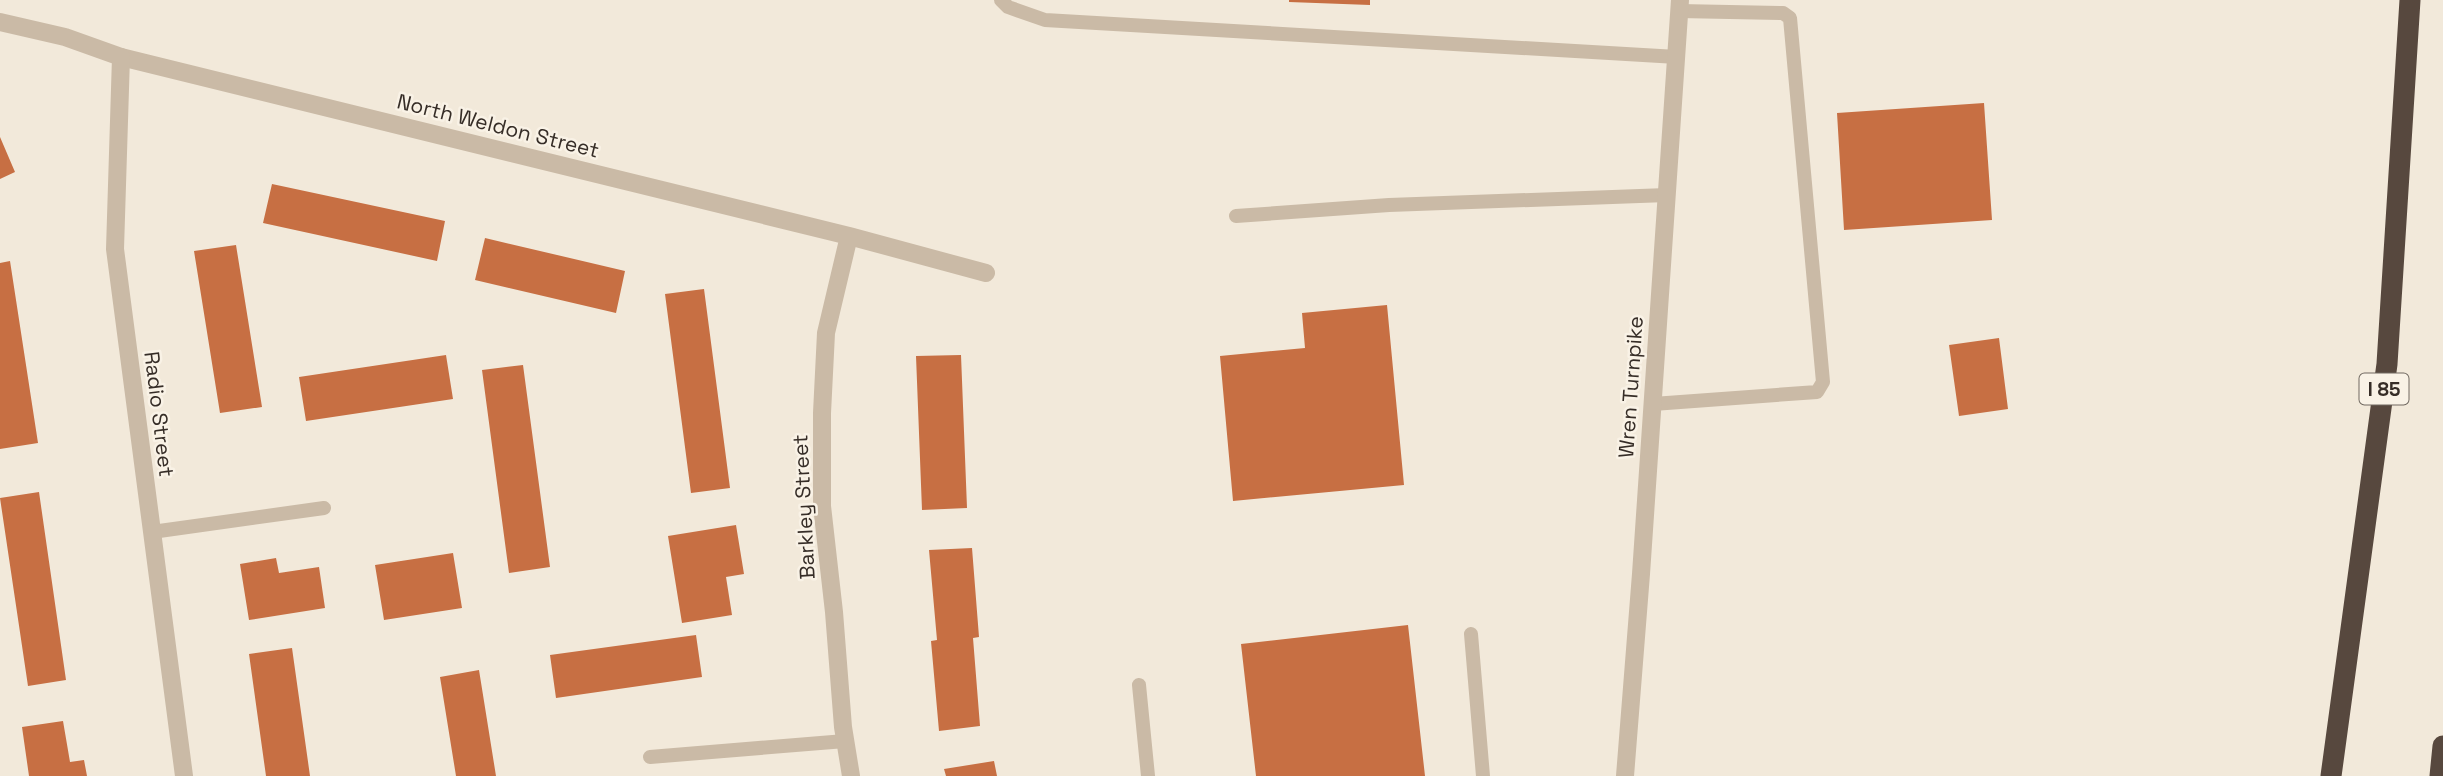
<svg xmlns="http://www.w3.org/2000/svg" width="2443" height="776" viewBox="0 0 2443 776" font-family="'Space Grotesk',sans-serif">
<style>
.building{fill:#c76f43}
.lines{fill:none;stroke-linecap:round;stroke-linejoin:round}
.service{stroke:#cabaa6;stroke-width:14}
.minor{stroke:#cabaa6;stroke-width:18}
.tertiary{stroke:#cabaa6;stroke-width:18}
.motorway{stroke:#57483e;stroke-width:21}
.labels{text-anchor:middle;stroke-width:5;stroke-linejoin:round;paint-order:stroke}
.shield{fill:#f9f2e6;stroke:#706860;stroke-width:2}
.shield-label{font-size:19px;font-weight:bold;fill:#362d27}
.street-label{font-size:21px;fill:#362d27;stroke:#f9f2e6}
</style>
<rect width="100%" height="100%" fill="#f2e9da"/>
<path class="building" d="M1289 0H1370V5L1289 2Z
M1984 103 1992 220 1844 230 1837 113Z
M0 137 15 172 0 179Z
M272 184 445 221 437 261 263 223Z
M485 238 625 271 616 313 475 280Z
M236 245 262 407 220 413 194 251Z
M10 261 38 443 0 449V263Z
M704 289 730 488 691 493 665 294Z
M1387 305 1404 485 1233 501 1220 356 1305 348 1302 313Z
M1999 338 2008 409 1959 416 1949 345Z
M446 355 453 399 306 421 299 377Z
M961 355 967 508 922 510 916 356Z
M523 365 550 567 509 573 482 370Z
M39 492 66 680 28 686 0 498Z
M736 525 744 574 726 577 732 615 682 623 668 536Z
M972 548 979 637 973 638 980 726 939 731 931 641 937 640 929 550Z
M453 553 462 608 384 620 375 565Z
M276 558 279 573 319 567 325 608 249 620 240 564Z
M1408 625 1425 776H1256L1241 644Z
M696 635 702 677 556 698 550 655Z
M292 648 310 776H266L249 654Z
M479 670 496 776H456L440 677Z
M63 721 70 762 84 760 87 776H29L22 727Z
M994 761 997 776H946L944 769Z"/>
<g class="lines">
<path class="service" d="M1001 0 1008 7 1045 20 1677 57
M1236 216 1389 205 1667 195
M1653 404 1817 392 1823 382 1790 18 1783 13 1679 11
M152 532 324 508
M1471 634 1483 776
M1139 685 1148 776
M650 757 845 741"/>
<path class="minor" d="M121 57 849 236 986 273
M849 236 826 333 822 413V506L834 612 843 727 851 776
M1625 776 1641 574 1680 0"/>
<path class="tertiary" d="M0 22 65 37 121 57 115 249 184 776"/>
<path class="motorway" d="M2331 776 2387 364 2410 0
M2440 776 2443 746"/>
</g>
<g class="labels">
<rect class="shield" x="2359.5" y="373.5" width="49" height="31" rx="5"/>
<g class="shield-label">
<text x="2384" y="396">I 85</text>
</g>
<g class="street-label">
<text transform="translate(498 126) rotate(14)" y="7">North Weldon Street</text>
<text transform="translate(1631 387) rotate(-86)" y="7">Wren Turnpike</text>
<text transform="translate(159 414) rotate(83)" y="7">Radio Street</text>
<text transform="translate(804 507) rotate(-93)" y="7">Barkley Street</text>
</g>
</g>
</svg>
